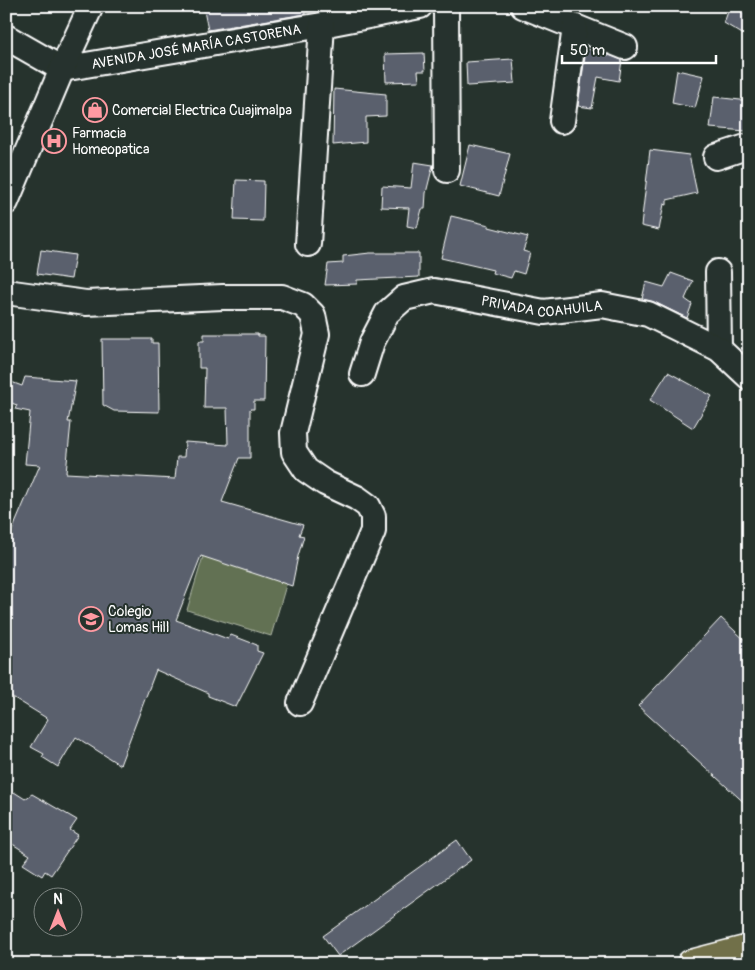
<svg xmlns="http://www.w3.org/2000/svg" width="755" height="970" viewBox="0 0 755 970" font-family="Pangolin,sans-serif">
<style>
.green{fill:#627152;stroke:#b0b8a8}
.building{fill:#5a606d;stroke:#fff}
.lines{fill:none;stroke-linecap:round;stroke-linejoin:round}
.minor-casing{stroke:#fff;stroke-width:28}
.major-casing{stroke:#fff;stroke-width:31}
.minor{stroke:#26332d;stroke-width:24}
.major{stroke:#71704a;stroke-width:28}
.labels{text-anchor:middle;stroke-width:4;stroke-linejoin:round;paint-order:stroke}
.street-label{font-size:14px;fill:#fff;stroke:#26332d}
.poi-label{font-size:14px;fill:#fff;stroke:#26332d;text-anchor:start}
</style>
<rect width="100%" height="100%" fill="#26332d"/>
<filter id="ink" filterUnits="userSpaceOnUse"><feTurbulence type="fractalNoise" baseFrequency=".02" numOctaves="2"/><feDisplacementMap in="SourceGraphic" scale="10" xChannelSelector="R" yChannelSelector="G"/><feConvolveMatrix kernelMatrix="1 2 1 2 8 2 1 2 1" color-interpolation-filters="sRGB"/></filter>
<g filter="url(#ink)">
<path class="green" d="M205 550 289 575 271 636 187 610Z"/>
<path class="building" d="M203 6H305V14L208 30Z
M730 6H749V38L724 23Z
M586 49 602 52 622 60 619 81 598 77 592 108 578 106Z
M424 53 425 71H418L419 81 386 82 385 54Z
M513 59 515 83 467 86 466 62Z
M677 70 704 76 695 108 672 103Z
M334 89 386 94V116L366 117V142L333 145Z
M714 97 749 101 746 131 710 128Z
M470 145 510 154 499 196 460 186Z
M650 150 689 155 697 193 667 200V205L664 204 659 230 641 226Z
M414 162 433 165 426 193 425 209H422L417 228 407 226 409 208 381 207 382 186 411 188Z
M236 180 264 181 263 221 234 220Z
M451 216 489 225V227L528 237 523 251 530 253 524 274 514 271 511 278 492 273 493 270 441 258Z
M41 250 75 255 71 279 37 274Z
M370 253H419V277L357 280V284L325 285 328 264 343 263V256Z
M671 273 693 281 685 299 692 304 687 318 654 302 642 299 646 282 664 287Z
M204 334H258V336H265L264 401H254V409H250V458H239L222 502 303 525 299 535 304 536 298 556 292 586 201 556 176 620 228 639 231 635 257 645V651L263 653 236 707 208 696V693L156 670 120 765 76 737 58 767 42 757 44 754 31 747 48 719 6 693V545L40 465 25 464 30 412 15 409 17 405 6 401V380L22 386 25 377 76 381 68 422H71L66 473 175 479 177 457H184L185 442 228 445 227 408H204L205 368H199V341H204Z
M102 339H152V343H158L159 412 114 411 103 405Z
M668 372 712 396 693 428 650 400Z
M721 618 749 644V807L638 706Z
M14 792 25 799 32 794 77 820 70 830 78 835 51 875 45 871 42 876 23 864 30 855 6 840V804Z
M457 840 471 860 338 956 323 936Z"/>
<g class="lines">
<defs>
<g id="minor">
<path d="M446 6 447 170"/>
<path d="M523 6 625 47"/>
<path d="M6 37 62 69"/>
<path id="s1" d="M62 69 322 25 420 6"/>
<path d="M562 121 575 27"/>
<path d="M716 157 749 146"/>
<path d="M6 202 62 69 91 6"/>
<path d="M308 244 322 25"/>
<path d="M718 272 719 349"/>
<path d="M6 292 86 303 223 297H282L303 305 313 315 317 334 293 433 294 452 306 470 325 483 357 498 368 506 373 516V531L300 703"/>
<path id="s2" d="M362 374 372 342 387 313 404 298 434 291 544 312 602 305 648 314 719 349 749 377"/>
</g>
<path id="major" d="M691 964 749 949"/>
</defs>
<use href="#minor" class="minor-casing"/>
<use href="#major" class="major-casing"/>
<use href="#minor" class="minor"/>
<use href="#major" class="major"/>
</g>
</g>
<defs>
<symbol id="shop-ring" viewBox="-11 -11 22 22"><circle r="9.5" fill="#26332d" stroke="#ff9aa2" stroke-width="1.5"/><path d="M-5-2.5h2.3a2.7 3.5 0 0 1 5.4 0H5L5.5 6h-11ZM-1.5-2.5h3a1.5 2.3 0 0 0-3 0Z" fill="#ff9aa2"/></symbol>
<symbol id="hospital-ring" viewBox="-11 -11 22 22"><circle r="9.5" fill="#26332d" stroke="#ff9aa2" stroke-width="1.5"/><path d="M-5-5h3v3.5h4V-5h3V5h-3V1.5h-4V5h-3Z" fill="#ff9aa2"/></symbol>
<symbol id="school-ring" viewBox="-11 -11 22 22"><circle r="9.5" fill="#26332d" stroke="#ff9aa2" stroke-width="1.5"/><path d="M0-5L7-2L0 1L-7-2ZM-4 1L0 2.5L4 1V4Q0 6-4 4Z" fill="#ff9aa2"/></symbol>
</defs>
<g fill-rule="evenodd">
<use href="#shop-ring" x="81" y="96" width="28" height="28"/>
<use href="#hospital-ring" x="40" y="127" width="28" height="28"/>
<use href="#school-ring" x="77" y="605" width="28" height="28"/>
</g>
<g class="labels">
<g class="street-label">
<text dy="5" stroke="none"><textPath href="#s1" startOffset="136">AVENIDA JOSÉ MARÍA CASTORENA</textPath></text>
<text dy="5" stroke="none"><textPath href="#s2" startOffset="229">PRIVADA COAHUILA</textPath></text>
</g>
<g class="poi-label">
<text x="112" y="115">Comercial Electrica Cuajimalpa</text>
<text x="72" y="138">Farmacia<tspan x="72" dy="16">Homeopatica</tspan></text>
<text x="108" y="616">Colegio<tspan x="108" dy="16">Lomas Hill</tspan></text>
</g>
</g>
<rect width="755" height="970" fill="none" stroke="#26332d" stroke-width="25"/>
<rect x="12" y="12" width="730" height="945" fill="none" stroke="#fff" stroke-width="2" filter="url(#ink)"/>
<g transform="translate(58 912)"><circle r="24" fill="#26332d" stroke="#7d8581"/>
<path d="M0-4L9 19L0 12L-9 19Z" fill="#ff9aa2"/>
<text y="-8" font-size="14" font-weight="bold" text-anchor="middle" fill="#ffffff">N</text>
</g>
<path d="M562 55v8h154v-8" fill="none" stroke="#ffffff" stroke-width="2.5"/>
<text x="570" y="55" font-size="15" fill="#ffffff" stroke="#26332d" stroke-width="4" paint-order="stroke">50 m</text>
</svg>
